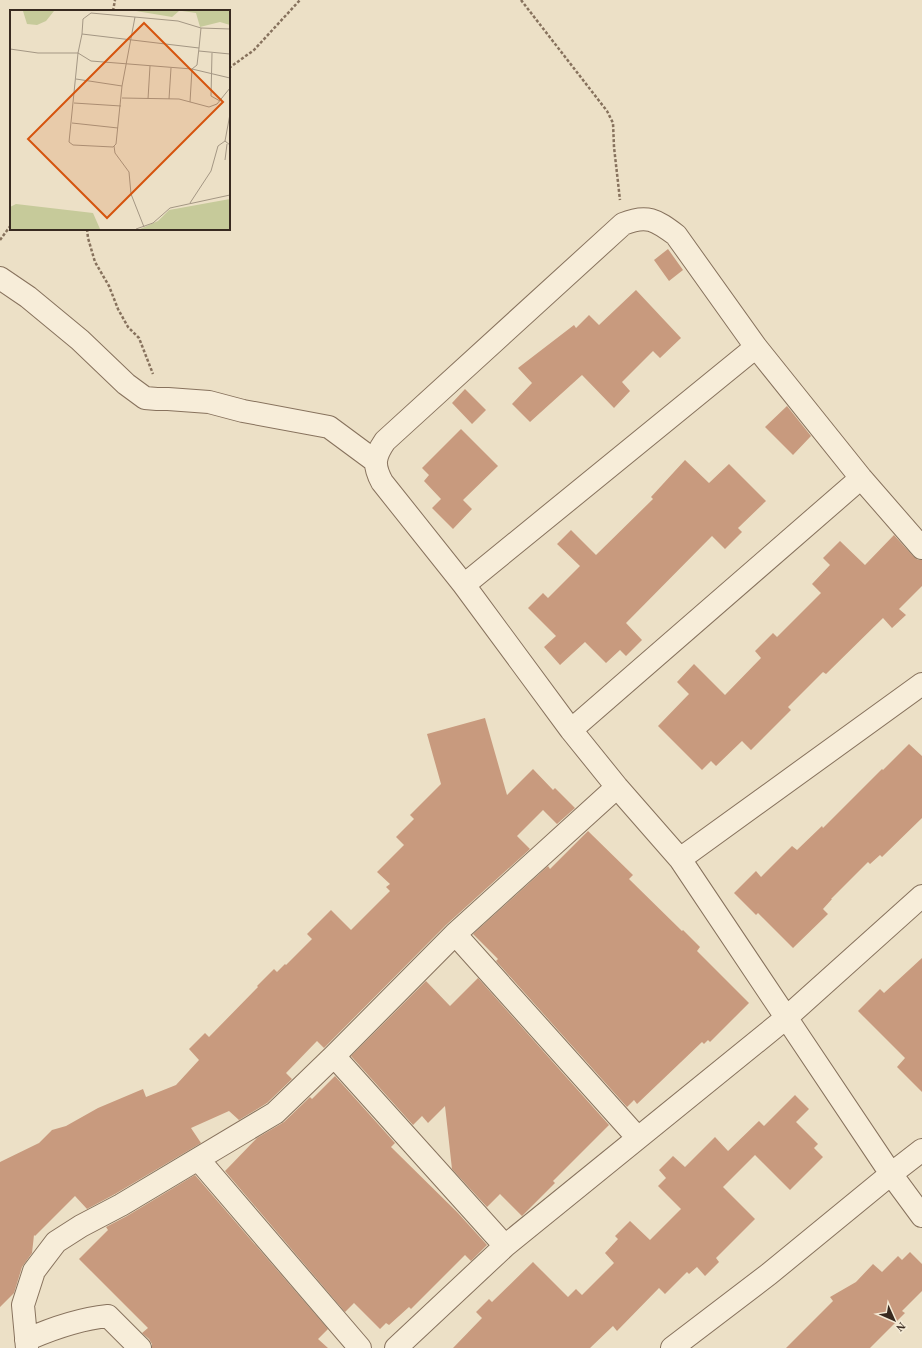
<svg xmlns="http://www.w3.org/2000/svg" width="922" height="1348" viewBox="0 0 922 1348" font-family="Georgia,serif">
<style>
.building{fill:#c89a7e}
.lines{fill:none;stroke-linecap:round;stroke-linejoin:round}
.minor-casing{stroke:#87725d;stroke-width:24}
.path{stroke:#87725d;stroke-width:2.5;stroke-dasharray:3 2;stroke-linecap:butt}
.minor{stroke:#f7edd9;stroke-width:22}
.inset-road{fill:none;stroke:#a49784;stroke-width:1}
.view{fill:#d6540e;fill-opacity:0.15;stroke:#d6540e;stroke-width:2}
.inset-edge{fill:none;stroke:#382a20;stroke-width:2}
</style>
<rect width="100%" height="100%" fill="#ece0c6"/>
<path class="building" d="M668 249 683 270 669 281 654 260Z
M636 290 681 338 660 358 653 351 622 382 630 391 614 408 582 375 530 422 512 404 532 383 518 368 574 325 576 328 589 315 599 325Z
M465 389 486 410 472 424 452 403Z
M787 406 811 436 793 455 765 427Z
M461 429 498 466 463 500 472 509 453 529 432 508 441 499 424 481 429 475 422 468Z
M685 460 709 483 729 464 766 501 738 528 742 532 725 549 712 536 626 623 642 640 626 656 620 650 606 663 585 642 560 665 544 647 556 636 528 608 543 593 548 598 580 566 557 544 571 530 596 555 653 499 651 497Z
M894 535 913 556 918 560H922V586L899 609 906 615 892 628 883 618 826 674 823 672 788 707 791 710 751 750 742 741 716 766 711 761 702 770 658 726 689 694 677 682 694 664 725 695 761 658 755 651 773 633 777 637 821 593 812 584 830 565 823 558 840 541 865 565Z
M485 718 507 795 533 769 553 790 555 788 575 808 557 824 543 810 517 836 530 849 446 925 324 1048 317 1041 286 1073 292 1079 267 1103 239 1120 229 1111 191 1128 201 1143 115 1194 87 1209 75 1196 35 1236 34 1235 32 1253 22 1267 14 1293 0 1307V1162L39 1143 52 1130 66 1126 98 1108 143 1089 146 1097 176 1085 199 1060 189 1049 205 1033 209 1037 258 987 257 986 274 969 277 972 285 964 286 965 312 939 307 934 331 910 351 930 390 891 386 887 390 884 377 872 404 845 396 837 414 819 410 815 441 784 427 734Z
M909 744 922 756V818L882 857 880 855 870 864 868 862 831 899H832L823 909 828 914 793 948 758 913 756 915 734 893 756 871 761 877 792 846 797 850 822 826 823 828 882 769 883 770Z
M588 831 633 875 629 879 682 931 683 930 700 947 697 951 749 1003 710 1042 708 1040 704 1044 702 1042 637 1104 634 1100 627 1107 496 961 498 959 473 934 548 866 550 869Z
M922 958V1092L897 1067 905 1058 858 1011 880 989 884 993Z
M478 978 609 1125 553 1181 555 1183 522 1216 500 1194 487 1207 452 1169 445 1106 428 1123 422 1116 413 1125 351 1056 426 981 450 1006Z
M335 1076 395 1143 391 1147 458 1213 457 1212 487 1245 471 1261 465 1255 411 1309 409 1307 389 1325 386 1323 380 1329 354 1303 345 1312 225 1171 257 1138 284 1122 310 1097 312 1099Z
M795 1095 809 1109 796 1122 818 1144 814 1148 823 1157 790 1190 755 1155 723 1187 755 1219 716 1258 719 1262 705 1276 697 1267 689 1274 687 1272 665 1294 659 1288 617 1331 613 1326 590 1348H453L482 1318 476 1312 489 1299 492 1302 533 1262 568 1297 576 1289 582 1295 614 1263 605 1253 618 1239 615 1236 630 1221 650 1240 681 1209 658 1186 666 1178 659 1170 673 1156 685 1167 715 1137 728 1151 759 1121 764 1126Z
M195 1175 328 1329 318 1339 328 1348H152V1344L149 1339 142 1333 148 1328 79 1259 108 1230 106 1227 127 1216Z
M910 1252 922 1264V1291L902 1311 905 1313 870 1348H786L833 1301 830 1297 856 1282 873 1264 882 1272 898 1256 902 1260Z"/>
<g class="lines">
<defs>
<path id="minor" d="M0 278 28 297 80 340 126 384 145 398 157 399H168L209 402 243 411 329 427 375 461
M922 548 861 478 756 347 676 235C656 220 647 214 623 224L385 441C374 457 373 465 382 482L464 585 571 730 617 787 680 859 891 1174 922 1216
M464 585 756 347
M571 730 861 478
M680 859 922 684
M455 934 637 1137
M334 1056 505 1246
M198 1159 360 1348
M26 1340C53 1328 79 1319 108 1316L140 1348
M27 1348 23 1305 34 1271 56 1242 81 1226 121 1205 275 1113 334 1056 455 934 617 787
M396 1348 505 1246 786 1018 922 896
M672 1348 769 1274 891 1174 922 1150"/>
</defs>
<use href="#minor" class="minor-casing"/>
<path class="path" d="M521 0 607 111 613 123 614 147 620 200
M113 11 115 0
M229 68 254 50 300 0
M87 229 88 238 95 262 109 286 118 309 128 327 139 338 153 374
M0 240 11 225"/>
<use href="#minor" class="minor"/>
</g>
<g transform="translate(10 10)">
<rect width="220" height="220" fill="#ece0c6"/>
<path d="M13 1H44L36 11 27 15 17 14ZM126 1H169L162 7ZM172 1H220V15L210 12 190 17 186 3ZM220 189V219H130L148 211 159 200ZM6 194 83 203 90 219H0V197Z" fill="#c6ca9a"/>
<path class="inset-road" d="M72 24 73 9 81 3 168 11 191 18M0 39 28 43H68L72 24 189 38 191 18 220 19M189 41 220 44M68 43 59 132 63 135 103 137 106 134 112 76 125 7M68 43 81 51 182 59 220 68M202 43 201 86 210 91M66 69 112 76M112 88 169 89 199 97 207 94 220 78M138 89 140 56M159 89 161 58M180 92 182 59 187 55 189 38M64 93 111 96M220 104 215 131 220 135M62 113 108 118M104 136 105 143 119 162 121 184 134 217M215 150 217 134M180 193 201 161 208 136 215 131M126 219 143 213 160 198 220 185"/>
<path class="view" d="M134 13 213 92 97 208 18 129Z"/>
<rect width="220" height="220" class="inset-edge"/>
</g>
<g transform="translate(894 1320) rotate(135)" stroke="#f4ead5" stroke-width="3" paint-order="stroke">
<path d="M0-3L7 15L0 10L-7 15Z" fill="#382a20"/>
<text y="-6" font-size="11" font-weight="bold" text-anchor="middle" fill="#382a20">N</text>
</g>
</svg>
